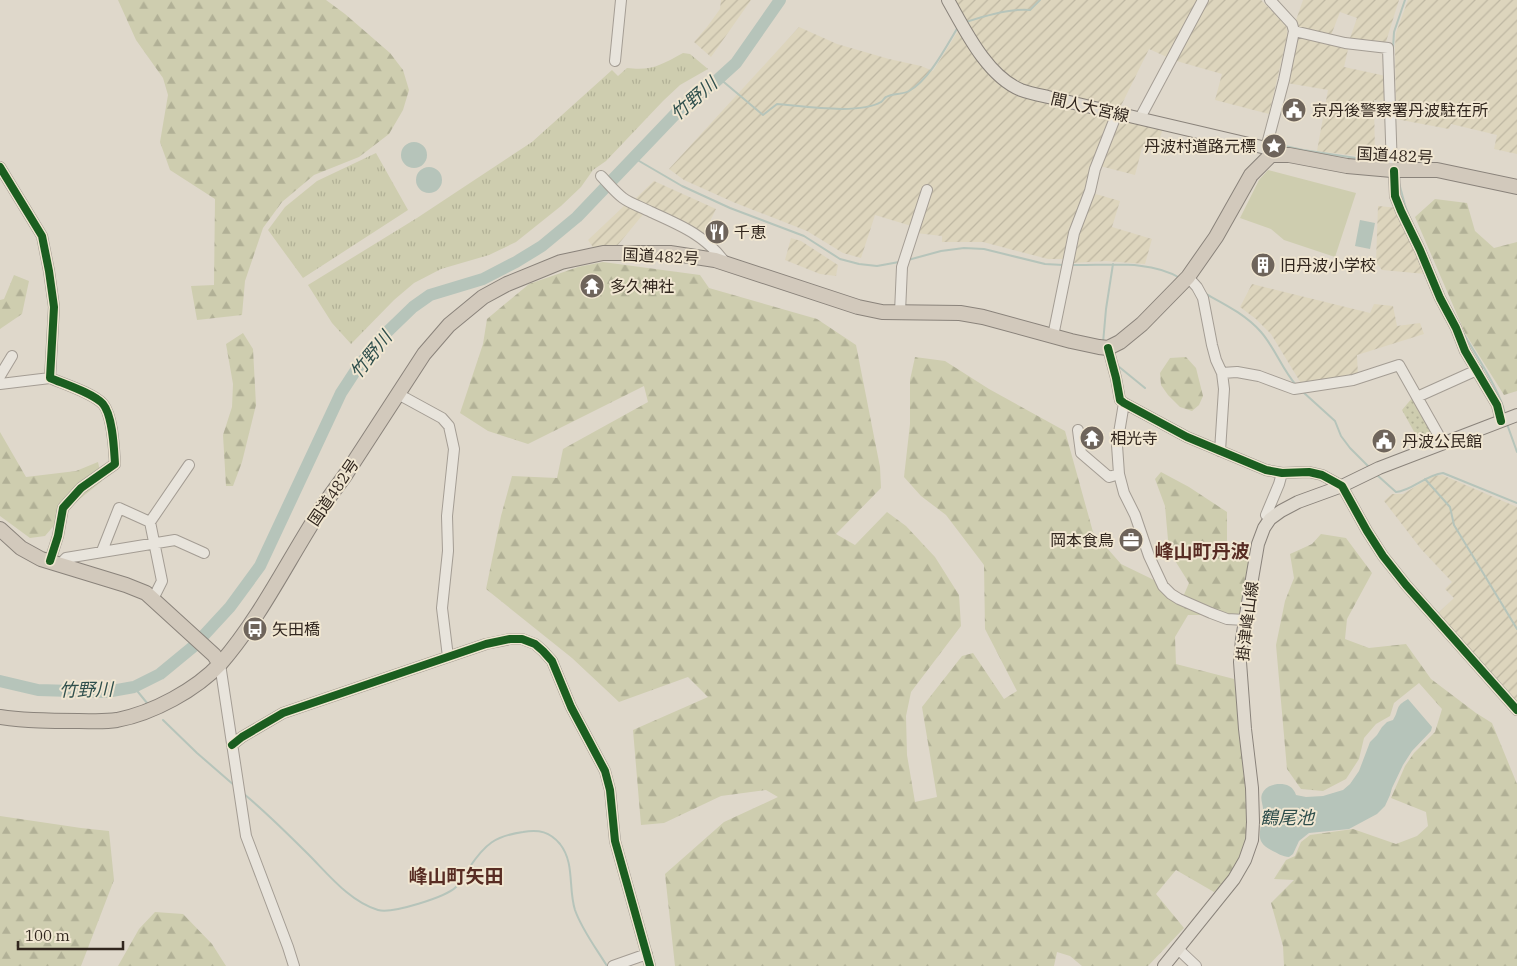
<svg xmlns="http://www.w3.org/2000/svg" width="1517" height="966" viewBox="0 0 1517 966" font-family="'IBM Plex Serif','Noto Sans JP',serif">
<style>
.farmland{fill:url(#farmland-furrows)}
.grass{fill:url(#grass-tufts)}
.forest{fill:url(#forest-firs)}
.park{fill:url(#park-dots)}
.pitch{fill:#cecdaf}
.water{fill:#b6c4ba}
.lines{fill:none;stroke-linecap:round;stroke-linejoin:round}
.stream{stroke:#b6c4ba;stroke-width:2}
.river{stroke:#b6c4ba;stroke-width:12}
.minor-casing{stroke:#a49d94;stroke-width:12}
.major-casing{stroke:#8a837b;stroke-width:14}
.highway-casing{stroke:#8a837b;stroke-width:16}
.minor{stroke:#e8e4dc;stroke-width:10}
.major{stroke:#dfd9ce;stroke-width:12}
.highway{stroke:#d2c9bc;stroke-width:14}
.cycleway-casing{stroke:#f0e6d1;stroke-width:11}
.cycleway{stroke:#1b5e20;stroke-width:8}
.labels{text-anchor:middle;stroke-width:4;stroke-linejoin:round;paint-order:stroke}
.street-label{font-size:16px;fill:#31261e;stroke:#f0e6d1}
.poi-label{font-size:16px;fill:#31261e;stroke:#f0e6d1;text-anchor:start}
.water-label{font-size:18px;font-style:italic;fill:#2f4f4c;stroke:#f0e6d1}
.quarter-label{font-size:19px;font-weight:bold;fill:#582c23;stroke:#f0e6d1}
</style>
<defs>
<pattern id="farmland-furrows" width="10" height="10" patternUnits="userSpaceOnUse" patternTransform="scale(1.25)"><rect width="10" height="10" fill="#ddd5bd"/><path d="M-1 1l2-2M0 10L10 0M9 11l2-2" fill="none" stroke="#beb7a2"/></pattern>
<pattern id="grass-tufts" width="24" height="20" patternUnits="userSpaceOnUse" patternTransform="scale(1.25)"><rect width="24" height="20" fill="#cecdaf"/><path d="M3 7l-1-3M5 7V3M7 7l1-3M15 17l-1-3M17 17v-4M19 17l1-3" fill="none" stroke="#b1b096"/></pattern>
<pattern id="forest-firs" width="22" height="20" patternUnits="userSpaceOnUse" patternTransform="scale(1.25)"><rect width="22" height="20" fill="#cecdaf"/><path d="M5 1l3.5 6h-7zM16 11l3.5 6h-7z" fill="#b1b096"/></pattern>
<pattern id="park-dots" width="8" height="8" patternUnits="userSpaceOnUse" patternTransform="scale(1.25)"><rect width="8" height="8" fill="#cecdaf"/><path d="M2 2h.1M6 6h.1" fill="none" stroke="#b1b096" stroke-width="1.8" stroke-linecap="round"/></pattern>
</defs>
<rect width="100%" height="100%" fill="#dfd8cb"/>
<path class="farmland" d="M721 0H751L711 57 694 42 707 27 720 9Z
M952 0H1201L1169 58 1149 49 1119 110 1022 86 1007 77 995 65Z
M1205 0H1261L1286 25 1287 30V37L1269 114 1215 100 1222 74 1173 60Z
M1303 0H1399L1385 45 1349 41 1357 18 1340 12 1330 38 1298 30 1295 23Z
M1408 0H1517V154L1494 149 1497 135 1451 124 1449 129 1396 119 1395 47 1396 33Z
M799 27 837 44 889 59 921 66 933 71 960 28 1003 82 1109 114 1111 120 1066 259H1048L983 242H942V236L916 233 918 228 875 215 861 258 843 253 807 231 733 202 684 180 669 169Z
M1297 36 1349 45 1344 67 1386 76V102L1374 100 1375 158 1317 151 1328 90 1287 83Z
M1121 119 1163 128 1156 151 1142 148 1135 175 1100 166 1117 121Z
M654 181 716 209 703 235 635 202V199Z
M1092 193 1120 201 1112 227 1152 239 1145 264 1106 261 1072 263 1078 233Z
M626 204 645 212 612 252 595 250 588 240Z
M1378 206 1399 208 1426 274 1382 270 1376 262Z
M791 238 801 241 838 265 836 276 820 274 785 260Z
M1252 284 1370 313 1374 304 1393 306 1397 326 1420 323 1424 334 1357 355 1358 376 1302 385 1271 334 1256 319 1240 307Z
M1442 475 1517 507V706L1436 615 1454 598 1445 589 1452 582 1421 549 1384 501 1392 494H1403L1433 476Z"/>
<path class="grass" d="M683 53 690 54 708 69 680 85 663 101 606 161 593 170 581 187 561 206 516 242 489 255 441 269 414 283 394 300 351 344 332 323 308 285 417 218 532 142 612 70 618 76 627 68C652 71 661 65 683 53Z
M376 153 408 210 303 278 268 230 285 207 317 181Z"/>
<path class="forest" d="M118 0H326L345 14 390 53 403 70 409 90 403 110 389 134 359 157 314 175 282 202 263 228 245 281 242 315 197 320 191 286 214 285 215 199 170 170 160 142 168 95 163 78 136 40Z
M1435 199 1467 203 1475 231 1494 248 1517 242V391L1504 395 1465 333 1415 217Z
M603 262 700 275 709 288 817 319 856 345 880 467 881 488 836 534 855 545 887 512 906 526 935 557 959 595 961 626 911 692 906 716 907 755 915 802 937 797 922 707 962 656 973 653 1004 699 1017 691 985 629 984 565 946 515 921 496 904 477 910 424V380L915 357 945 361 989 389 1065 431 1093 532 1121 564 1154 580 1170 597 1203 612 1200 615H1188L1175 637 1176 664 1234 679 1248 779V838L1230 878 1214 892 1176 870 1156 894 1184 928 1148 966H1082L1070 956 1057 952 1054 966H675L665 874 724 822 778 797 766 790 721 796 664 823 641 825 633 730 708 697 688 677 619 702 572 658 486 589 501 516 512 476 557 478 563 449 648 402 644 386 528 444 488 431 460 413 483 344 487 319 529 284 578 267Z
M14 275 29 281 22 314 0 329V300L4 299Z
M243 333 253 349 256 405 242 462 233 486H226L223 435 232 407 233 384 226 344Z
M1186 357 1196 368 1203 396 1199 405 1192 411 1180 407 1168 395 1161 385 1160 373 1170 358Z
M0 432 26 477 76 471 98 462 102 481 71 506 45 536 30 538 0 516Z
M1161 472 1189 487 1227 512V551L1253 556 1240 617H1228L1183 597 1189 583 1169 551 1165 506 1155 479Z
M1321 534 1346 538 1372 573 1347 619 1345 639 1369 648 1406 644 1431 679 1476 713 1492 723 1517 784V966H1284L1283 946 1271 903 1294 880 1274 879 1286 860 1295 856 1301 842 1310 835 1353 829 1396 844 1417 836 1428 826 1426 812 1391 798 1405 766 1414 753 1435 732 1442 709 1419 683 1394 703 1390 716 1376 724 1364 738 1359 759 1346 779 1323 791 1301 789 1287 769 1276 645 1285 601 1294 578 1290 554 1312 544Z
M0 816 81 828 109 831 114 880 81 966H0Z
M155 912 183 914 212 944 226 966H118L139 929Z"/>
<path class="park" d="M1413 397 1438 440 1422 446 1402 410Z"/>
<path class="pitch" d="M1268 170 1356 193 1335 257 1284 240 1271 229 1240 218 1259 180Z"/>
<path class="water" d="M401 155a13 13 0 1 1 26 0a13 13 0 1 1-26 0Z
M416 180a13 13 0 1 1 26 0a13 13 0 1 1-26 0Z
M1360 220 1375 223 1370 249 1355 246Z
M1408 699 1432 727 1431 731 1412 751 1403 765 1392 788 1390 795 1385 806 1377 814 1349 829 1309 833 1299 841 1293 854 1289 857C1283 857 1277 853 1271 850 1251 840 1264 827 1263 809 1263 804 1260 799 1262 794 1266 784 1281 782 1289 786 1293 788 1295 792 1296 795L1306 797 1323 796 1343 790 1350 784 1359 771 1370 742 1377 735 1382 727 1387 722 1393 720C1400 709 1394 707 1408 699Z"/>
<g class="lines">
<path class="stream" d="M966 22C984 16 1011 8 1030 10L1040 0
M1393 48 1394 32 1405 0
M719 78 763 115 777 104C803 106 859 115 881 102 883 101 884 98 886 97 893 93 902 95 909 91 929 80 946 47 958 27
M1271 143 1303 150 1382 162
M634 158 682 186 730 208 804 236 840 259 859 264 877 266 899 262
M1399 183 1405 205 1410 219
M908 260 941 251 964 248 984 249 1045 264 1063 265
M1070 265C1106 266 1148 259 1180 278
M1206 294C1226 305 1246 315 1261 332 1275 348 1282 369 1296 385
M1464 334C1476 356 1500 390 1505 414
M1103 343 1106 309 1113 264
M1118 366 1145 388
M1303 392 1335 421 1341 436 1350 448 1370 468
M1507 424 1517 452
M1377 475 1396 492C1412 491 1425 475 1443 473L1517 503
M1425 479 1450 507 1454 525 1517 629
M134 687 147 703
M163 720 197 753 235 786
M244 794C267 813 287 833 308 854 328 874 350 902 378 910 392 914 446 897 456 887 461 881 465 874 469 868 485 844 495 836 523 832 539 829 550 832 560 844 575 863 568 888 575 910 582 930 596 948 607 966"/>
<path class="river" d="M0 681 38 690 106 692 134 687 160 674 194 646 230 607 260 566 341 393 358 367 382 337 413 307 430 295 483 279 516 262 542 246 577 217 684 105 714 83 736 63 780 0"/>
<defs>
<path id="minor" d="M1294 31 1345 43 1388 48 1392 170
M615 61 621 0
M1140 118 1203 0
M1266 148 1284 80 1294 31 1292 24 1270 0
M0 167 42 236 49 271 54 307 50 378C64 384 93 393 103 404 113 416 114 449 115 464L81 488 63 508 58 536 50 561
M1394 171 1395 196 1401 211 1420 250 1440 298 1456 328 1465 351 1497 405 1501 421
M601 176C608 183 615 192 623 198 631 204 642 207 651 212 680 225 707 236 726 264
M1188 277 1197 287 1203 298 1212 345 1216 360 1222 373 1224 389 1220 451
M900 312 902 267 927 190
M1053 336 1074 233 1090 191 1095 169 1117 113
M1108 348 1116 378 1120 400 1124 403 1187 437 1266 470 1282 473 1309 472 1322 475 1342 486 1367 531 1383 556 1406 585 1517 710
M1222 373 1237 372 1259 376 1294 389 1353 380 1399 365 1443 443
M0 376 12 356
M0 384 50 378
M398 394 442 418 449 426 454 449 447 516 448 551 442 608 448 657
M1417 397 1477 370
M1124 403 1117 445 1119 474 1124 493 1135 515 1149 556 1163 586 1171 594 1179 599 1211 613 1227 619 1245 620
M1078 430 1081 453 1109 477 1119 474
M1270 519 1266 515 1279 484 1282 473
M102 551 119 508 150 522
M60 564 66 558 175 540 204 553
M153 599 162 581 150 522 189 465
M220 664 246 836 288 947 294 966
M232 745 242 737 283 713 486 644 510 639H522L535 644 543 651 552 661 571 707 605 771 610 790 615 841 650 966
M1178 949 1196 966
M613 966 647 954"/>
<path id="major" d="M948 0C965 30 987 76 1021 90 1029 93 1039 95 1048 97L1266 148 1271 155
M1164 966 1234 879 1245 860 1252 840 1253 822 1252 788 1245 729 1240 662 1242 639 1252 579 1258 544 1264 528 1270 519 1281 511 1298 502 1342 486 1379 468 1517 415"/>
<path id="highway" d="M0 529 21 548 41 559 126 585 146 593 214 655 220 664
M0 717C26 721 52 721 79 721 92 721 104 722 117 720 153 713 196 690 221 663 259 619 285 566 316 517 325 502 336 488 346 474 372 434 398 394 424 354L449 325 483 297 507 284 561 262 603 253H670L715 260 858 307 882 312 960 313 983 317 1071 341 1099 347 1108 348 1120 342 1142 324 1188 277 1216 237 1251 175 1271 155H1289L1347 166 1392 170H1437L1517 187"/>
</defs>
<use href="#minor" class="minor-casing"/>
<use href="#major" class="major-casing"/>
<use href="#highway" class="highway-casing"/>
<use href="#minor" class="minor"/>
<use href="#major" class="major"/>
<use href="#highway" class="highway"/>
<defs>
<path id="cycleway" d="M0 167 42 236 49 271 54 307 50 378C64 384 93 393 103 404 113 416 114 449 115 464L81 488 63 508 58 536 50 561
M1394 171 1395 196 1401 211 1420 250 1440 298 1456 328 1465 351 1497 405 1501 421
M1108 348 1116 378 1120 400 1124 403 1187 437 1266 470 1282 473 1309 472 1322 475 1342 486 1367 531 1383 556 1406 585 1517 710
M232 745 242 737 283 713 486 644 510 639H522L535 644 543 651 552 661 571 707 605 771 610 790 615 841 650 966"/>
</defs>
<use href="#cycleway" class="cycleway-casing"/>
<use href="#cycleway" class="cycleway"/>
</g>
<defs>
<symbol id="civic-disc" viewBox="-11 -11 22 22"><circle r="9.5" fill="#6e645b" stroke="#f0e6d1"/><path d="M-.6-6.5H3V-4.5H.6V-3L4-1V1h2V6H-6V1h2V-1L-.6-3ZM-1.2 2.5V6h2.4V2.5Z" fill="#fff"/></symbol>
<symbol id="sight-disc" viewBox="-11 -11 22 22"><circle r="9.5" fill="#6e645b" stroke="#f0e6d1"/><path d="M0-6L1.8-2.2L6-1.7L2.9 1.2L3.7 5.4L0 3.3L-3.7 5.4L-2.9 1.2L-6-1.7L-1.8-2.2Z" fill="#fff"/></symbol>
<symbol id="restaurant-disc" viewBox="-11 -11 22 22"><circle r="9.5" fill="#6e645b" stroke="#f0e6d1"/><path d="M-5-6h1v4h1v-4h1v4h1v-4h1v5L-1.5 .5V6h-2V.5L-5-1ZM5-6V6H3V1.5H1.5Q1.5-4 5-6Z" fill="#fff"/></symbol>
<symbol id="building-disc" viewBox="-11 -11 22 22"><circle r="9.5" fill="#6e645b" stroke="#f0e6d1"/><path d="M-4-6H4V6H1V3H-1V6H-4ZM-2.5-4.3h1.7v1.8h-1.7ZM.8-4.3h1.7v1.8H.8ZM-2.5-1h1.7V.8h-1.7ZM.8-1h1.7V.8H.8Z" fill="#fff"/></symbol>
<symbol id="temple-disc" viewBox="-11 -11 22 22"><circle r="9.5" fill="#6e645b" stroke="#f0e6d1"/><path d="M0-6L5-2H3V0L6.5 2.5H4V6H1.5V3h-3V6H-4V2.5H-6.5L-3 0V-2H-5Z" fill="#fff"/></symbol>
<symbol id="office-disc" viewBox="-11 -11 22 22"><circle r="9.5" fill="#6e645b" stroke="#f0e6d1"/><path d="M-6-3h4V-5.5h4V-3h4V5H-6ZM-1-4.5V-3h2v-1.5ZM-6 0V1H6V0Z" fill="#fff"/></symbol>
<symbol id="bus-disc" viewBox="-11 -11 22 22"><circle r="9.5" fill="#6e645b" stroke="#f0e6d1"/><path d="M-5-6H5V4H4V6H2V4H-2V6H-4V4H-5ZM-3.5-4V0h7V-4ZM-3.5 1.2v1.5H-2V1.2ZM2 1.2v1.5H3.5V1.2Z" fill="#fff"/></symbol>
</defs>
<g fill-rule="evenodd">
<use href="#civic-disc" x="1280" y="96" width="28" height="28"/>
<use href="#sight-disc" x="1260" y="132" width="28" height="28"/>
<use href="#restaurant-disc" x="703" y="218" width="28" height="28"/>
<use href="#building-disc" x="1249" y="251" width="28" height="28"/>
<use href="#temple-disc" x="578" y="272" width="28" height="28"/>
<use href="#temple-disc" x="1078" y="424" width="28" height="28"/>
<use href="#civic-disc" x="1370" y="427" width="28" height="28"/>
<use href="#office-disc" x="1117" y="526" width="28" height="28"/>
<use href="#bus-disc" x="241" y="615" width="28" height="28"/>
</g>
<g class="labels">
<g class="street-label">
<text transform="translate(1090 107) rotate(13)" y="6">間人大宮線</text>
<text transform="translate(1395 155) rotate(3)" y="6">国道482号</text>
<text transform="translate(661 256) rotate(3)" y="6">国道482号</text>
<text transform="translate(333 492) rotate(-56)" y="6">国道482号</text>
<text transform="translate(1247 621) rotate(-83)" y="6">掛津峰山線</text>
</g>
<g class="poi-label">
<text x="1312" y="116">京丹後警察署丹波駐在所</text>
<text x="1256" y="152" text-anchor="end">丹波村道路元標</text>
<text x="734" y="238">千恵</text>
<text x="1280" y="271">旧丹波小学校</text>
<text x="610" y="292">多久神社</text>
<text x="1110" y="444">相光寺</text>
<text x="1402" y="447">丹波公民館</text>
<text x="1114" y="546" text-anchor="end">岡本食鳥</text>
<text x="272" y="635">矢田橋</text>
</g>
<g class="water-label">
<text transform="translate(694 99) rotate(-41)" y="6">竹野川</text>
<text transform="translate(371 355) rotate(-51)" y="6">竹野川</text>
<text transform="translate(86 690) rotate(-1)" y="6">竹野川</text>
<text x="1287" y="824">鶴尾池</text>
</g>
<g class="quarter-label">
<text x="1202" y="558">峰山町丹波</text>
<text x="456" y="883">峰山町矢田</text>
</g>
</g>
<path d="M18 941v8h105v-8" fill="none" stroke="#31261e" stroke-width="2.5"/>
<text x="25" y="941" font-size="15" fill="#31261e" stroke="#f0e6d1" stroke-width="4" paint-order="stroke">100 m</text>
</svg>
